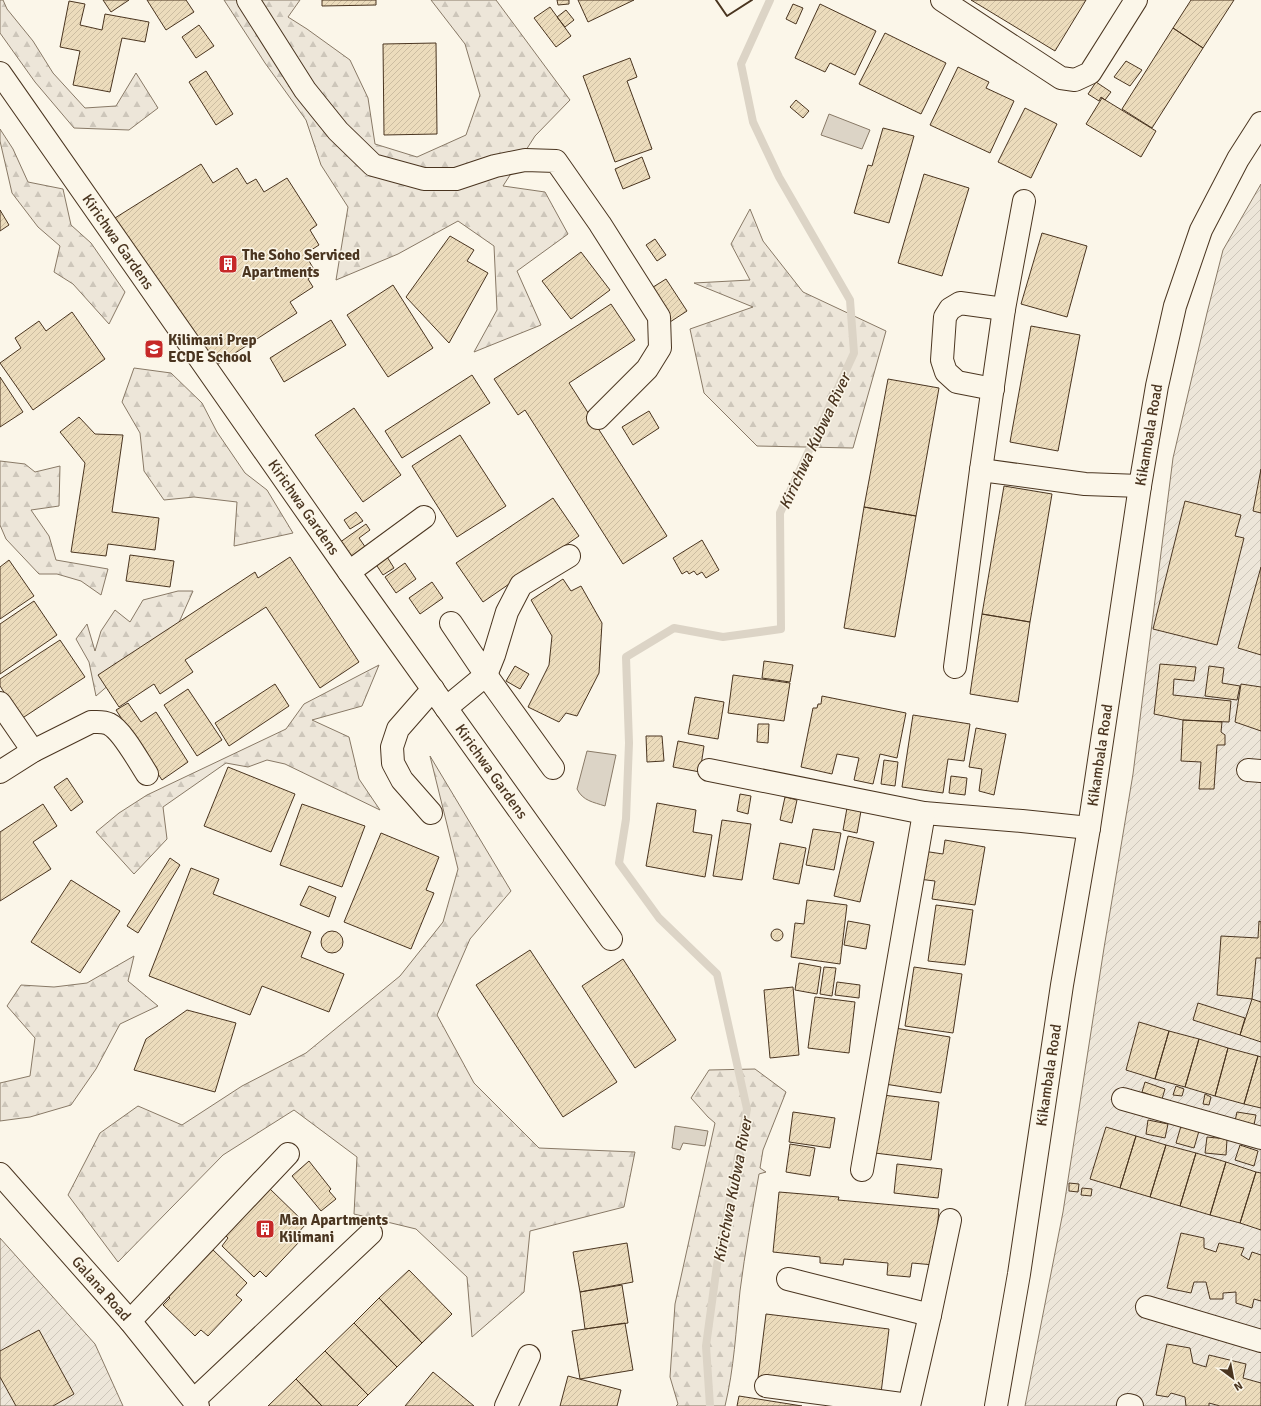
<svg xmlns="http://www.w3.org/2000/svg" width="1261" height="1406" viewBox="0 0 1261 1406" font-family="Signika,sans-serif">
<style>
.forest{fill:url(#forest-firs);stroke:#887966}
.garden{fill:url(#garden-furrows);stroke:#887966}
.water{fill:#dcd4c6;stroke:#887966}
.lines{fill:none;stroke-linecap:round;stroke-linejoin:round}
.stream{stroke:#dcd4c6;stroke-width:8}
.building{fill:url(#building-hatch);stroke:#4a3520}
.minor-casing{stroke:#4a3520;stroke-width:24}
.major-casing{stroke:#4a3520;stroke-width:24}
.minor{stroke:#fbf6e9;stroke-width:22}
.major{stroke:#fbf6e9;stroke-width:22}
.wall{stroke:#4a3520;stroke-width:2}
.labels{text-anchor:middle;stroke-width:3;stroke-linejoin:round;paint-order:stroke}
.street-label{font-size:15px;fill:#4a3520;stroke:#fbf6e9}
.poi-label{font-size:15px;font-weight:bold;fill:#4a3520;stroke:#fbf6e9;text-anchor:start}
.water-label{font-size:16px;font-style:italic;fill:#4a3520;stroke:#fbf6e9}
</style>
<defs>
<pattern id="forest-firs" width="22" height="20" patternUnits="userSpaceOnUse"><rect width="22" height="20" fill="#ede6d9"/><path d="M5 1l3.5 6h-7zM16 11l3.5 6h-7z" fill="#cdc6ba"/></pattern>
<pattern id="garden-furrows" width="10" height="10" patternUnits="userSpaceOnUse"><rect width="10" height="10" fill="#ede6d9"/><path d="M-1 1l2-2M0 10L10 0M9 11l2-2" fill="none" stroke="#cdc6ba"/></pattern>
<pattern id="building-hatch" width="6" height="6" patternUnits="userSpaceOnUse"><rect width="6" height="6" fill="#ecdcbc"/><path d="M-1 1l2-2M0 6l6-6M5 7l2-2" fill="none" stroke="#ccbda1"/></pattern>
</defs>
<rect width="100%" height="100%" fill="#fbf6e9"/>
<path class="forest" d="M0 0H3L7 9 33 41 53 73 85 108 116 106 136 73 158 108 129 130 74 128 35 82 0 33Z
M224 0H300L288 17 307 29 350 60 368 98 375 144 417 157 466 135 480 95 465 44 431 0H496L570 100 535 136 503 186 545 192 568 234 517 271 541 325 474 352 497 310 494 246 458 221 398 254 336 280 348 207 321 165 306 120 265 63Z
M0 129 13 149 28 182 63 189 71 225 91 243 125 292 109 324 73 284 54 272 60 246 38 227 12 193 0 141Z
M750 209 763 241 803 292 886 331 853 448 757 446 704 393 690 329 753 307 694 283 750 280 731 244Z
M134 368 171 373 202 403 217 432 245 473 267 490 293 533 234 546 237 502 194 497 164 500 144 471 140 433 122 402Z
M0 461 25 464 35 472 60 466 59 506 31 510 49 536 56 560 108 569 101 595 81 581 57 574H39L6 539 0 525Z
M178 591H193L172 638 118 677 96 696 89 662 76 639 87 624 95 651 101 631 115 610 130 622 143 600Z
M379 665 362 706 312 720 349 737 359 779 380 810 285 764 267 760 248 767 226 763 163 807 167 839 134 874 96 832 119 813 147 795 286 729 304 704Z
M430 756 511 891 470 939 437 1015 474 1083 539 1148 635 1152 624 1207 530 1231 524 1292 472 1337 467 1277 416 1229 354 1214 357 1157 294 1110 223 1155 118 1262 68 1195 100 1133 138 1106 182 1125 242 1086 306 1053 400 976 443 922 458 869Z
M134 956 128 981 158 1006 120 1024 96 1069 71 1105 30 1117 0 1121V1083L30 1076 35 1038 7 1006 21 985 54 987 87 983Z
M755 1069 786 1092 763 1150 760 1168 766 1172 759 1174C752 1213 745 1252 740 1291 736 1330 734 1369 725 1406H676L678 1404 670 1377 675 1304 715 1123 708 1117 691 1098 709 1070Z"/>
<path class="garden" d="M1261 184V1406H1025L1063 1212 1104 948 1133 774 1173 458 1207 313 1223 250Z
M0 1238 95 1344 123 1406H0Z"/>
<path class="water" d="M829 114 870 130 862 149 821 135Z
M587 751 616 755 605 806C593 802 583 801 577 789Z
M675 1126 708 1131 705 1146 683 1143 680 1150 672 1148Z"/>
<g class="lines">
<path class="stream" d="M710 1406 706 1346 717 1265 747 1109 717 974 659 918 619 863 626 819 629 743 626 657 674 628 723 637 781 629 780 513 854 353 850 300 779 177 753 122 741 64 770 0"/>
</g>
<path class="building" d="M103 0H129L111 12Z
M147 0H186L194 12 166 30Z
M322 0H376V5L322 6Z
M557 0H569V4L558 5Z
M578 0H634L588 22Z
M971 0H1086L1055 51Z
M1191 0H1234L1203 48 1173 28Z
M69 1 85 4 80 25 102 30 105 14 149 22 145 42 122 38 110 92 73 85 80 51 60 47Z
M793 4 803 8 796 24 786 19Z
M820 4 876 31 855 75 830 63 825 72 795 58Z
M550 7 571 36 556 47 534 18Z
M566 10 574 20 565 27 557 17Z
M199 25 214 46 196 58 182 37Z
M1173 28 1203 48 1152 128 1122 109Z
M885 33 946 63 921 114 859 84Z
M436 43 437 134 384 135 383 44Z
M630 58 637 77 627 81 652 149 615 162 583 76Z
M1126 61 1142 70 1130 86 1114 77Z
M958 67 989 82 986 88 1014 101 990 153 930 125Z
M206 71 233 114 216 125 189 82Z
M1096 82 1111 92 1105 100 1101 97 1099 101 1088 94Z
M1102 98 1156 131 1141 157 1086 124Z
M796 100 809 111 803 118 790 107Z
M1025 108 1057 124 1031 178 998 162Z
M883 128 914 136 889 223 854 213 868 165 872 166Z
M642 157 650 178 623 189 615 169Z
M201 164 213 183 237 168 247 184 256 179 264 192 287 178 317 225 310 230 319 245 305 254 316 273 308 279 313 287 290 302 297 313 212 368 115 218Z
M924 174 969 188 942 276 898 263Z
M0 210 9 225 0 231Z
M1042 233 1087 246 1067 317 1021 304Z
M450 236 474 250 467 261 488 273 449 343 406 297Z
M655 239 666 255 657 261 646 245Z
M581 252 610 290 571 319 542 281Z
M666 279 687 311 670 322 650 289Z
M393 285 433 348 388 377 347 315Z
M611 304 635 340 569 383 667 536 623 564 525 410 518 415 494 379Z
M72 312 105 359 33 410 0 363 21 348 15 338 39 321 46 331Z
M331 320 346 345 284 382 270 358Z
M1031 326 1080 335 1058 451 1010 442Z
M472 375 490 403 402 458 385 431Z
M0 377 23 412 0 427Z
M888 379 939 388 916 516 864 507Z
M354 408 401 475 363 502 315 435Z
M649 411 659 428 633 445 622 427Z
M79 417 95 434 123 435 112 512 159 518 155 550 108 544 106 556 71 552 85 463 60 432Z
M460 435 506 506 457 537 412 466Z
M1261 469V513L1253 511Z
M1004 486 1052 494 1030 622 982 614Z
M553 498 579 536 483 602 456 563Z
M1185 501 1241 515 1235 536 1244 538 1217 645 1153 629Z
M864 507 916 516 895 637 844 628Z
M356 512 363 521 350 529 344 520Z
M366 524 370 530 359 538 370 554 352 567 336 545Z
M702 540 719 570 706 578 702 572 697 575 694 571 689 574 687 571 682 574 673 558Z
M384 552 394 568 383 575 373 560Z
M130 555 174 561 170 587 126 581Z
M290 557 359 662 320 688 266 607 185 660 193 672 160 694 154 684 119 707 98 675 255 572 258 578Z
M9 560 34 596 0 619V567Z
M405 563 416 579 396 593 385 577Z
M1261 567V655L1238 648Z
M563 579 571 591 581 586 602 623 599 673 577 716 566 713 559 722 528 707 549 665 552 636 531 600Z
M432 582 443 598 420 614 409 598Z
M34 601 57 635 0 674V624Z
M982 614 1030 622 1018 702 970 694Z
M60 640 85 677 21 719 0 686V679Z
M764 661 793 665 790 682 762 678Z
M1160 664 1196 667 1194 681 1174 679 1173 695 1231 701 1229 722 1183 720 1154 714Z
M515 666 529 674 520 689 506 681Z
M1209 666 1224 668 1222 683 1240 686 1237 700 1205 696Z
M733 675 790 683 784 721 728 713Z
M275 684 289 706 229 746 215 723Z
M1241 684 1261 687V731L1235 722Z
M188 689 222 740 197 756 164 705Z
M822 696 906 713 897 758 880 754 873 784 854 780 859 758 837 754 832 774 801 767 813 708H817L818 704H821Z
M695 697 724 702 718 739 688 734Z
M128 703 141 722 156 712 188 762 162 780 116 710Z
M913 715 970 724 964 761 948 759 943 793 902 787Z
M1183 720 1222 722 1221 732 1225 735V745H1217L1214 789H1199L1201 762 1181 761Z
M758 724H769L768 743 757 742Z
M976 728 1006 734 994 795 979 791 982 769 969 767Z
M646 736H662L664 761 647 762Z
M678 741 704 746 700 772 673 767Z
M884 760 898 762 895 786 881 784Z
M228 767 295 794 271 852 204 826Z
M951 776 967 778 965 795 949 793Z
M67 778 83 802 71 811 54 787Z
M740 794 751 796 748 814 737 811Z
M785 797 797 800 792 823 780 820Z
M657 803 696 810 693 832 712 835 705 877 646 866Z
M43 804 57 826 33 842 51 869 0 901V832Z
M302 804 365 826 342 887 280 865Z
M847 808 861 811 857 833 843 830Z
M722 820 751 824 742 880 713 876Z
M813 829 841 833 834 870 806 865Z
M381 833 439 857 426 890 434 893 411 949 344 922Z
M848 836 874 842 860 902 834 896Z
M945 840 985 847 975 905 932 899 935 881 918 879 923 851 943 854Z
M780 843 806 848 799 884 773 879Z
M170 858 180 865 138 933 127 926Z
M191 868 219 879 213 894 311 932 301 957 344 974 329 1012 262 986 250 1015 149 976Z
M71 880 120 911 80 973 31 942Z
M309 886 336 897 329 917 300 905Z
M807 900 847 905 840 964 791 957 795 923 804 924Z
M936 905 973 910 965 965 928 961Z
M848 921 870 925 866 949 844 945Z
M1259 921 1261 922V958H1256L1252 999 1217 995 1221 936 1258 938Z
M771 935a6 6 0 1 1 12 0a6 6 0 1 1-12 0Z
M321 942a11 11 0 1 1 22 0a11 11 0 1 1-22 0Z
M530 950 617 1082 563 1117 476 985Z
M623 959 676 1040 635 1068 582 986Z
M799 963 821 967 817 994 795 990Z
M824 967 836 968 832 996 820 994Z
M914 967 962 974 953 1033 905 1026Z
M837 982 860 985 859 998 835 995Z
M793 987 799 1055 770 1058 764 990Z
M815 997 855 1002 849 1053 808 1048Z
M1252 999 1261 1002V1042L1240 1035Z
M1198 1003 1245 1018 1240 1035 1193 1020Z
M187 1010 236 1023 215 1092 134 1070 146 1039Z
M1139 1022 1169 1031 1155 1079 1126 1070Z
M895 1028 950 1037 941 1093 885 1084Z
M1169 1031 1199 1039 1185 1087 1155 1079Z
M1199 1039 1228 1048 1215 1096 1185 1087Z
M1228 1048 1258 1056 1244 1104 1215 1096Z
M1258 1056 1261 1057V1108L1244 1104Z
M1145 1082 1165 1089 1162 1099 1142 1092Z
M1176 1086 1184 1089 1182 1096 1173 1095Z
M1205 1094 1211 1097 1209 1105 1203 1104Z
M883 1095 939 1102 931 1160 875 1153Z
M793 1112 835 1118 830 1148 789 1142Z
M1237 1112 1256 1115 1254 1125 1235 1121Z
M1148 1120 1168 1124 1165 1138 1146 1134Z
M1181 1126 1199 1131 1194 1148 1176 1143Z
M1106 1127 1136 1136 1120 1188 1090 1179Z
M1136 1136 1166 1145 1150 1197 1120 1188Z
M1207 1137 1227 1139 1226 1155 1205 1153Z
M790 1144 815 1148 810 1176 786 1172Z
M1166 1145 1196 1153 1180 1206 1150 1197Z
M1240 1145 1258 1151 1254 1166 1235 1160Z
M1196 1153 1226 1162 1210 1215 1180 1206Z
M309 1161 331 1189 329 1191 336 1199 321 1211 292 1176Z
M1226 1162 1256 1172 1240 1223 1210 1215Z
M897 1164 942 1169 938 1198 894 1193Z
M1256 1172 1261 1173V1230L1240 1223Z
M1069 1183 1079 1184 1078 1192 1069 1191Z
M269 1188 306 1224 295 1236 300 1241 266 1277 260 1271 254 1277 222 1246 228 1238 224 1234Z
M1082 1188 1092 1189 1091 1196 1081 1195Z
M779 1192 839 1197 838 1200 939 1209 934 1265 912 1263 910 1277 887 1275 888 1263 844 1259 843 1265 820 1263V1257L773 1252Z
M1181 1233 1204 1238V1248L1216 1252 1219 1243 1244 1248 1241 1255 1249 1260 1252 1252 1261 1255V1301L1254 1299 1252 1308 1236 1303V1292L1223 1293V1299H1210L1206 1282H1194L1191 1293 1167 1288Z
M627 1243 633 1282 580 1292 573 1252Z
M210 1247 247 1283 236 1295 242 1300 208 1336 201 1330 195 1336 163 1305 170 1298 165 1294Z
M409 1270 452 1314 422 1343 379 1298Z
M622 1285 628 1323 585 1329 580 1292Z
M379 1298 422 1343 397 1367 354 1323Z
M766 1314 889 1329 881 1393 758 1378Z
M354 1323 397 1367 368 1395 325 1351Z
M625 1323 633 1370 580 1379 572 1331Z
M39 1330 74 1394 53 1406H16L0 1377V1351Z
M1167 1344 1190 1348 1193 1363 1206 1367 1209 1355 1246 1364 1243 1378 1261 1383V1406H1220L1209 1403V1406H1186L1185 1397 1171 1393 1168 1397 1156 1395Z
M325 1351 368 1395 357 1406H322L296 1379Z
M433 1372 474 1406H405Z
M568 1376 621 1390 617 1406H560Z
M296 1379 322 1406H268Z
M739 1396 802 1406H737Z"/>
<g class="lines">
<defs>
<g id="minor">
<path d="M248 0 305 90 338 131 373 165 424 179H456L495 166 525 160 556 161 600 224 659 317 660 348 647 369 598 418"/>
<path d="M942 0 1061 78 1075 80 1090 73 1136 0"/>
<path id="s1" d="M0 73 349 572 611 939"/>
<path d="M993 389 957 382 946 372 942 360 945 317 950 309 960 303 1004 309"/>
<path d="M981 470 1085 484 1140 486"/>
<path d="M349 572 424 517"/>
<path d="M451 623 486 675 494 655 507 612 521 585 569 556"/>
<path d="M955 667 981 470 1004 309 1024 201"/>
<path d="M0 703 33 751"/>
<path d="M446 708 486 675 553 768"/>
<path d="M709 770 924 813 1022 821 1089 828"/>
<path d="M1248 770 1261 771"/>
<path d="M0 772 33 751 91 722C97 722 103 721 109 724 122 730 139 762 147 774"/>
<path d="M431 813 402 780 393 763 392 747 398 729 433 689"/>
<path d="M1123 1099 1261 1138"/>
<path d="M862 1170 924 813"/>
<path d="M788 1279 930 1315"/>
<path d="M1147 1307 1261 1341"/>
<path d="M130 1321 288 1154"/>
<path d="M766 1386 909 1405"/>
<path d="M194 1400 371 1233"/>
<path d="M1128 1405 1132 1406"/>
<path d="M506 1406 529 1356"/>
<path d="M909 1406 930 1315 950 1220"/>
</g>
<g id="major">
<path id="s2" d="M0 1174 130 1321 198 1406"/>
<path id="s3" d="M996 1406 1019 1274 1062 985 1089 828 1140 486 1157 386 1175 306 1201 230 1238 159 1261 123"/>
</g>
</defs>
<use href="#minor" class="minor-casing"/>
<use href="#major" class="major-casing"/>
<use href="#minor" class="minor"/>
<use href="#major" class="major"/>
<path class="wall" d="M716 0 727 16 752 0"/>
</g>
<defs>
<symbol id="building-square" viewBox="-11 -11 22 22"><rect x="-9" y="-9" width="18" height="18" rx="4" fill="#c62828" stroke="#fbf6e9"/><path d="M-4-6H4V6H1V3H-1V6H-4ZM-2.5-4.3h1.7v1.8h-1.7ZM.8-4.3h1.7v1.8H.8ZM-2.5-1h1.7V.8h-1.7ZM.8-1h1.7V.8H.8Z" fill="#fff"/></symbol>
<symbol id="school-square" viewBox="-11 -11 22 22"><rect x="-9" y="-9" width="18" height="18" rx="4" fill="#c62828" stroke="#fbf6e9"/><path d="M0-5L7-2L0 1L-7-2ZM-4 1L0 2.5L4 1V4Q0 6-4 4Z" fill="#fff"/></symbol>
</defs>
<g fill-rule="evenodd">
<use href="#building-square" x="217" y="253" width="22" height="22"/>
<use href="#school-square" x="143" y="338" width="22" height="22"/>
<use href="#building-square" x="254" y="1218" width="22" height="22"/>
</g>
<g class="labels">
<g class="street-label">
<text dy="5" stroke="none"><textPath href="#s1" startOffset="206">Kirichwa Gardens</textPath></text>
<text dy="5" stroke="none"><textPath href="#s3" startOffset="983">Kikambala Road</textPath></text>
<text dy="5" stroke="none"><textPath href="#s1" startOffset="530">Kirichwa Gardens</textPath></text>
<text dy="5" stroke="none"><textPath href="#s3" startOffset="659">Kikambala Road</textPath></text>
<text dy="5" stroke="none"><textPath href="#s1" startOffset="854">Kirichwa Gardens</textPath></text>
<text dy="5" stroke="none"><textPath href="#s3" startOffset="335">Kikambala Road</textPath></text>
<text dy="5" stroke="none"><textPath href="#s2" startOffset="153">Galana Road</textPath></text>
</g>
<g class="poi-label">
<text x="242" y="260">The Soho Serviced<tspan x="242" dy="17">Apartments</tspan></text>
<text x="168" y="345">Kilimani Prep<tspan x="168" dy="17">ECDE School</tspan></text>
<text x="279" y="1225">Man Apartments<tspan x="279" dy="17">Kilimani</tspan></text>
</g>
<g class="water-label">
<text transform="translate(814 441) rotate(-65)" y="6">Kirichwa Kubwa River</text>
<text transform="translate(732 1190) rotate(-79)" y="6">Kirichwa Kubwa River</text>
</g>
</g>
<g transform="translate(1233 1378) rotate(148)" stroke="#fbf6e9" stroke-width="3" paint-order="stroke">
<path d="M0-3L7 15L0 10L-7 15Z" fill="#4a3520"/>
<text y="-6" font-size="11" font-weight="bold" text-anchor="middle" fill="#4a3520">N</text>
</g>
</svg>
